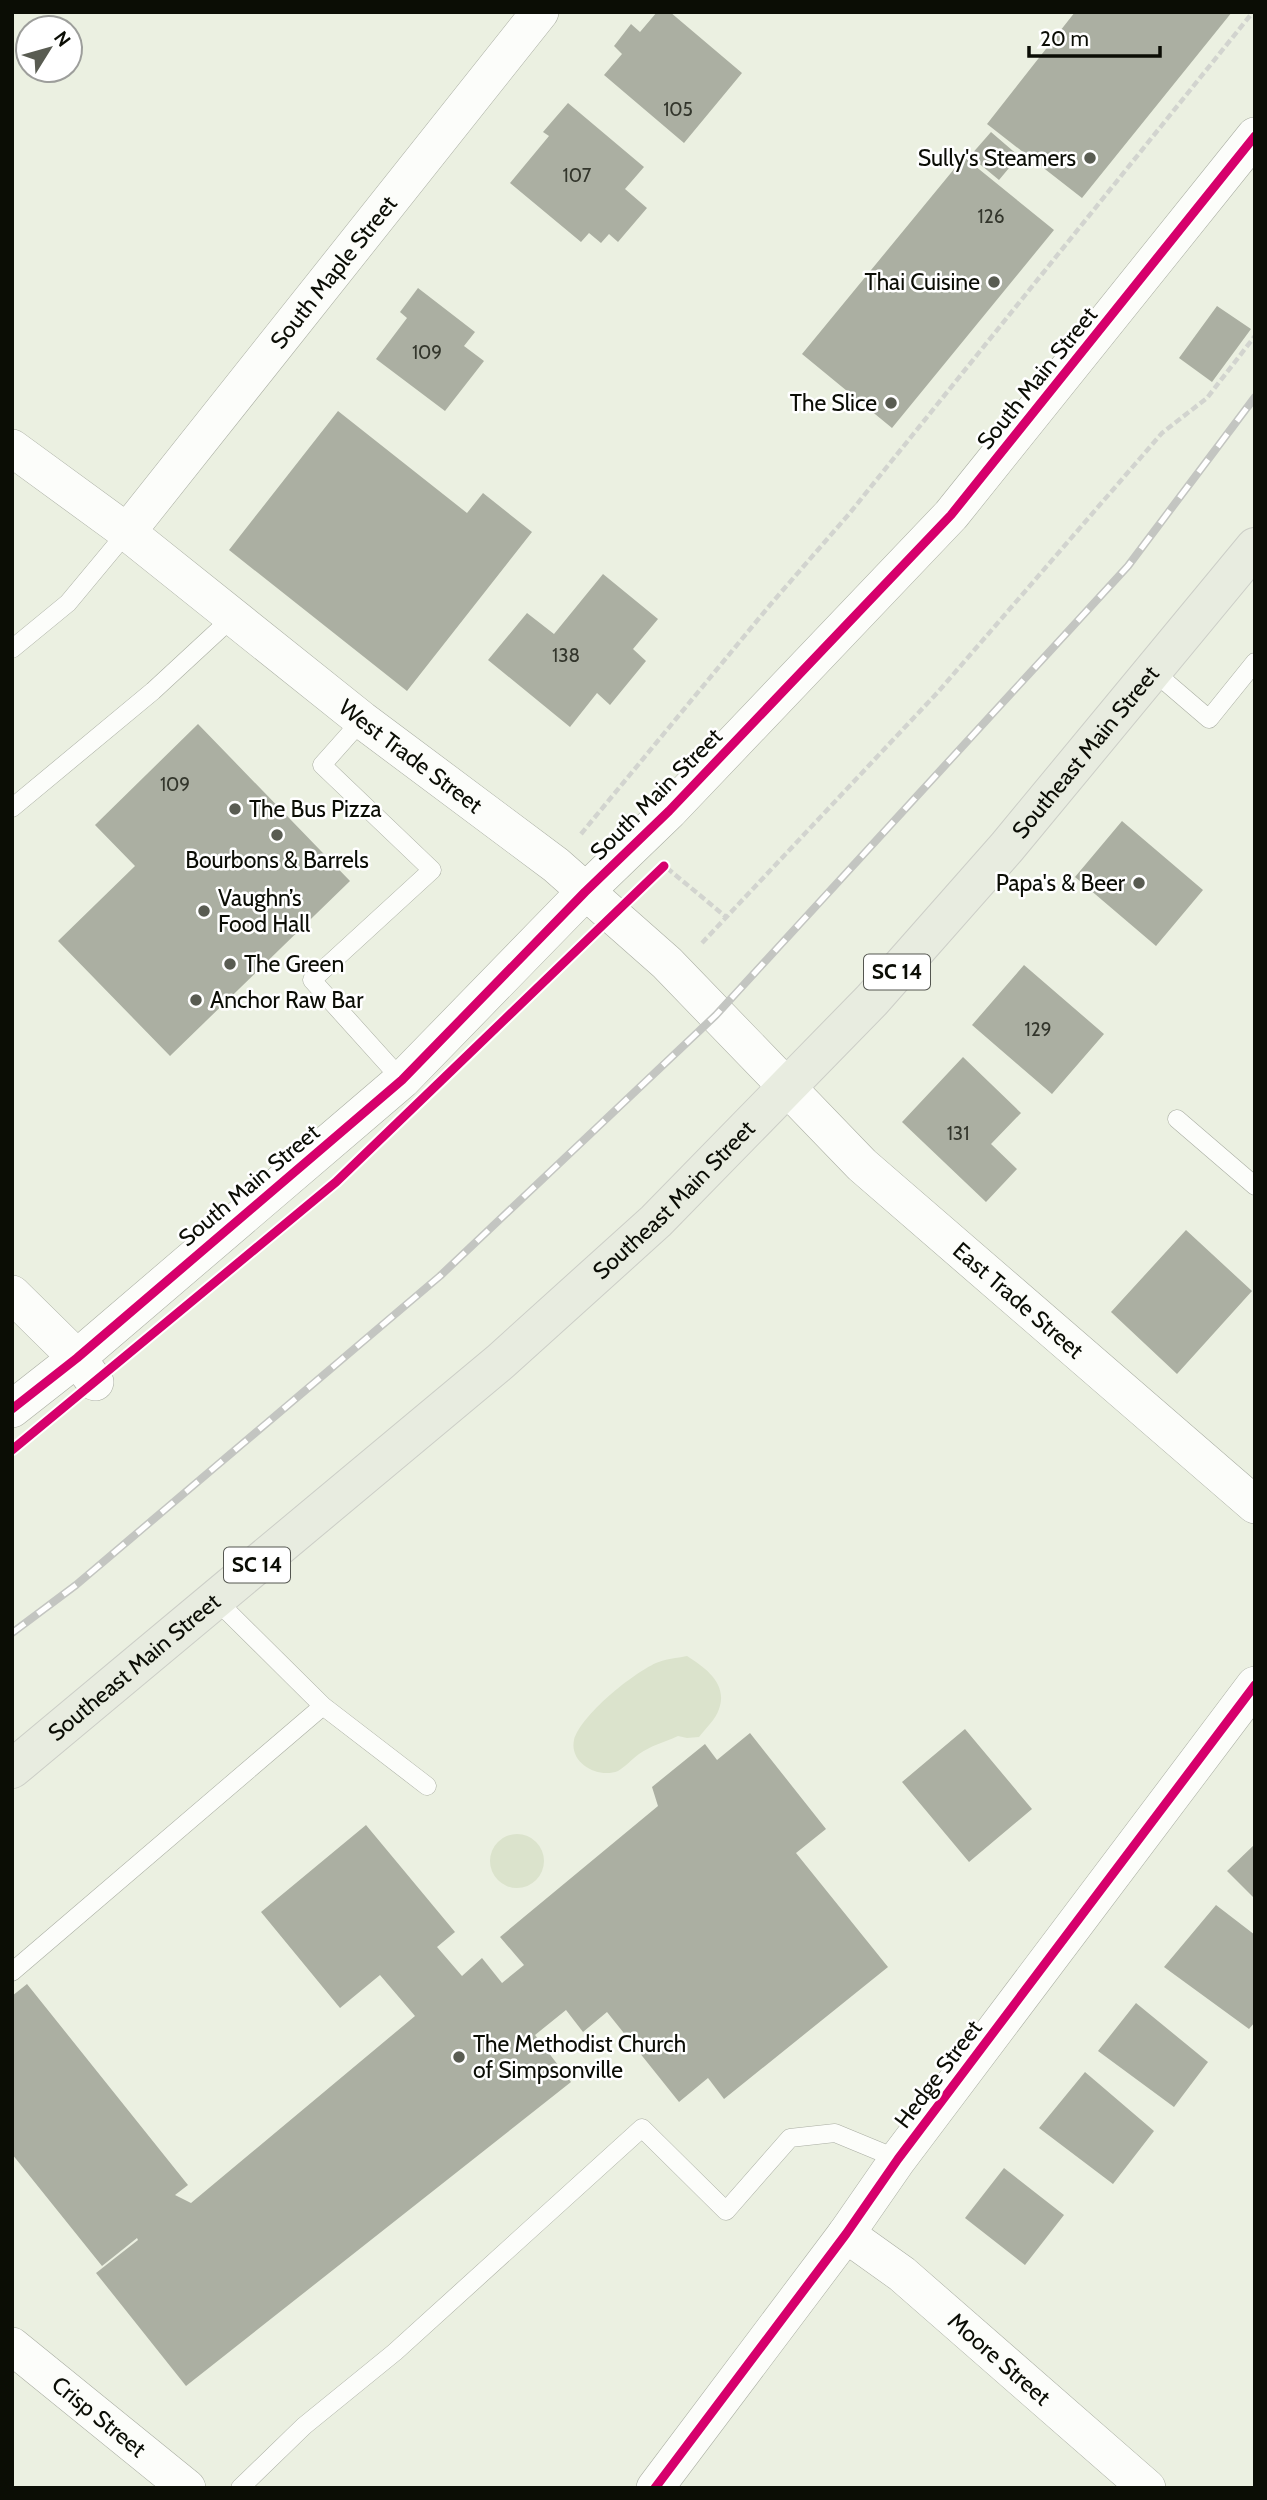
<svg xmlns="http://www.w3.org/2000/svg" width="1267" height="2500" viewBox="0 0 1267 2500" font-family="Cabin,sans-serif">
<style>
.green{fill:#dbe3cc}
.building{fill:#abafa2}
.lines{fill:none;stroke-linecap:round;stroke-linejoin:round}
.service-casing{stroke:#a9ada2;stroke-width:19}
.minor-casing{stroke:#a9ada2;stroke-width:38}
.primary-casing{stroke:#cccec7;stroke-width:40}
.path{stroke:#d2d4cf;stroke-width:4.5;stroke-dasharray:7 3.5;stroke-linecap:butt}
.service{stroke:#fcfdfa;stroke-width:18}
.minor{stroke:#fcfdfa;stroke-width:37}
.primary{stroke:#e8ece0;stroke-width:38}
.rail-casing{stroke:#c3c5c1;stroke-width:8}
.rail{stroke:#fff;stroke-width:5;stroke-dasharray:16;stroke-linecap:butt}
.cycleway-casing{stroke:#fff;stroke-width:13}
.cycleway{stroke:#d6006c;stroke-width:9}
.poi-dot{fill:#595c52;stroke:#fff;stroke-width:2.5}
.labels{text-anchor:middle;stroke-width:5;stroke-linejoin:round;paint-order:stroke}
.number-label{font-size:19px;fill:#33362c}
.shield{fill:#fff;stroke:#545650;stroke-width:2}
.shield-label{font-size:21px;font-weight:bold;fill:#0b0d05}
.poi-label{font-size:23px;fill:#0b0d05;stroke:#fff;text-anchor:start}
.street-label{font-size:23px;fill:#0b0d05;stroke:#fff}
</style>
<rect width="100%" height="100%" fill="#ebf0e1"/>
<path class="green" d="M687 1656C706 1668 728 1684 719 1709 716 1719 705 1729 699 1737L687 1738 678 1736C665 1742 650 1746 639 1754 632 1759 625 1767 618 1771 598 1779 569 1763 574 1740 581 1715 632 1674 656 1663 665 1659 677 1658 687 1656Z
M490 1861a27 27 0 1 1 54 0a27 27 0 1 1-54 0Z"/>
<path class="building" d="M657 12H670L742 73 684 143 604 75 622 54 614 46 631 24 640 32Z
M1075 12H1232L1082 198 987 124Z
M568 103 644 167 625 189 647 208 618 242 609 234 601 243 589 233 581 242 510 183 549 136 543 132Z
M991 132 1019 156 999 180 970 156Z
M964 157 1054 230 892 428 802 354Z
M418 288 475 332 464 346 484 361 445 411 376 359 407 318 400 312Z
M1217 306 1251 329 1212 382 1179 358Z
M338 411 467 513 483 493 532 532 407 691 229 550Z
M603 574 658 619 633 649 646 661 610 705 597 693 570 727 488 660 527 613 554 634Z
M198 724 350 881 170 1056 58 941 135 866 95 825Z
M1122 821 1203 890 1156 946 1075 877Z
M1024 965 1104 1034 1052 1094 972 1025Z
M963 1057 1021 1113 991 1144 1017 1169 986 1202 902 1122Z
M1186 1230 1252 1291 1177 1374 1111 1312Z
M965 1729 1032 1809 969 1862 902 1782Z
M750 1733 826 1829 796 1853 888 1967 724 2099 708 2078 679 2102 607 2012 583 2032 566 2010 535 2035 571 2082 186 2386 96 2273 138 2240 137 2238 102 2266 12 2154V1996L27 1984 188 2185 175 2195 191 2203 415 2016 380 1975 340 2008 261 1912 366 1825 455 1932 437 1947 462 1976 482 1958 502 1983 524 1965 500 1937 658 1806 652 1787 705 1744 717 1760Z
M1255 1844V1899L1227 1871Z
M1216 1905 1255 1935V2022L1249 2029 1164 1967Z
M1136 2003 1208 2062 1174 2107 1098 2051Z
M1085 2072 1154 2131 1113 2184 1039 2128Z
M1004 2168 1064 2215 1025 2265 965 2218Z"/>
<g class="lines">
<defs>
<path id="service" d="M12 649 68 603 127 532
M1153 671 1209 719 1255 662
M362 720 322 765 432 870 312 980 402 1080
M12 808 153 691 233 617
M1177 1119 1255 1186
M216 1600 323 1706 427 1786
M12 1972 323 1706
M240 2488 304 2426 395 2352 642 2128 726 2211 790 2138 835 2133 898 2159"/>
<g id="minor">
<path id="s1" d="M12 448 127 532 362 720 556 865 667 963 862 1165 1255 1505"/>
<path id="s2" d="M127 532 540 12"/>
<path d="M12 1294 77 1358 95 1382"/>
<path d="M12 1409 77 1358 402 1080 585 892 669 811 951 515 1255 136"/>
<path id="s3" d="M846 2234 902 2274 1147 2488"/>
<path id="s4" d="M12 2346 187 2488"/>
<path d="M655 2488 846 2234 898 2159 1255 1685"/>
</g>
<g id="primary">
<path id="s5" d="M12 1769 501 1361 656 1221 872 1000 1007 847 1255 547"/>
</g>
</defs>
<use href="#service" class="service-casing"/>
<use href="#minor" class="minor-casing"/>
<use href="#primary" class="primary-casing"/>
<path class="path" d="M581 834 770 605 849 514 1253 12
M667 868 726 917
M702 943 938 692 1162 433 1207 398 1255 336"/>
<use href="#service" class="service"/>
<use href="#minor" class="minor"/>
<use href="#primary" class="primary"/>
<defs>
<path id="rail" d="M12 1633 76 1585 440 1276 716 1015 1128 566 1255 397"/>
</defs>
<use href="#rail" class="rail-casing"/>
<use href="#rail" class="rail"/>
<defs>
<path id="cycleway" d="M12 1409 77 1358 402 1080 585 892 669 811 951 515 1255 136
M12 1450 336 1182 664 866
M655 2488 846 2234 898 2159 1255 1685"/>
</defs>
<use href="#cycleway" class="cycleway-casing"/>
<use href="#cycleway" class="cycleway"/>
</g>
<g class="poi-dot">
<circle cx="1090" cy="158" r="7"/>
<circle cx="994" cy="282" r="7"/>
<circle cx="891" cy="403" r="7"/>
<circle cx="235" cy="809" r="7"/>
<circle cx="277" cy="835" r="7"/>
<circle cx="1139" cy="883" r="7"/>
<circle cx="204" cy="911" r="7"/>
<circle cx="230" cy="964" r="7"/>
<circle cx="196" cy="1000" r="7"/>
<circle cx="459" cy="2057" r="7"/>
</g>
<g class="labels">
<g class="number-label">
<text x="678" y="116">105</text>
<text x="577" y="182">107</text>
<text x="991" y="223">126</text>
<text x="427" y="359">109</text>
<text x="566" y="662">138</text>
<text x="175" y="791">109</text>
<text x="1038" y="1036">129</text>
<text x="958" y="1140">131</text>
</g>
<g class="shield">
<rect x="864" y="954.5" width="66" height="35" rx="5"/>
<rect x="224" y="1547.5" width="66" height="35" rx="5"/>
</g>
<g class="shield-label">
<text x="897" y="979">SC 14</text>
<text x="257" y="1572">SC 14</text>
</g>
<g class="poi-label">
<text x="1076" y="166" text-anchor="end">Sully's Steamers</text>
<text x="980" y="290" text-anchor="end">Thai Cuisine</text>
<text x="877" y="411" text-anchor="end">The Slice</text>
<text x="249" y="817">The Bus Pizza</text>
<text x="277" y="868" text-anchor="middle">Bourbons &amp; Barrels</text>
<text x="1125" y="891" text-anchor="end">Papa's &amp; Beer</text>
<text x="218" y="906">Vaughn’s<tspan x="218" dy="26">Food Hall</tspan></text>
<text x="244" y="972">The Green</text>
<text x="210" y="1008">Anchor Raw Bar</text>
<text x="473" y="2052">The Methodist Church<tspan x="473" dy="26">of Simpsonville</tspan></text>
</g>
<g class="street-label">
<text dy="8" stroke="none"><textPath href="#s2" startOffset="332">South Maple Street</textPath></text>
<text transform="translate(1037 378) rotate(-51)" y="8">South Main Street</text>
<text dy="8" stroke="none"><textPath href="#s5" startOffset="1482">Southeast Main Street</textPath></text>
<text dy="8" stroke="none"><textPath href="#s1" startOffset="504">West Trade Street</textPath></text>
<text transform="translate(656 794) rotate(-45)" y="8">South Main Street</text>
<text transform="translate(249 1185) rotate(-40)" y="8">South Main Street</text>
<text dy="8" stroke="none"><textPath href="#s5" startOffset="873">Southeast Main Street</textPath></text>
<text dy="8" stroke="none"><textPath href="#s1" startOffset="1321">East Trade Street</textPath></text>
<text dy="8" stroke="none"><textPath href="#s5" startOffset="159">Southeast Main Street</textPath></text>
<text transform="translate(938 2074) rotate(-53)" y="8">Hedge Street</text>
<text dy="8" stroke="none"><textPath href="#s3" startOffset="198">Moore Street</textPath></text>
<text dy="8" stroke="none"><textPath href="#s4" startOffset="112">Crisp Street</textPath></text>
</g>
</g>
<rect width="1267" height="2500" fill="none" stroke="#0b0d05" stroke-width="28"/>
<g transform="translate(49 49) rotate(53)"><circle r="33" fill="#ffffff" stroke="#9d9e9b" stroke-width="2"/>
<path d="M0-5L12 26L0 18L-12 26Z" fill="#595c52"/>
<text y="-10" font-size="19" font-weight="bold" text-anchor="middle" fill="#0b0d05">N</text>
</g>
<path d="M1029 46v10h131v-10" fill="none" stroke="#0b0d05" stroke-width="3.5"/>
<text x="1040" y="46" font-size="21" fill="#0b0d05" stroke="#ffffff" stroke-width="5" paint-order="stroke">20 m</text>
</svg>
